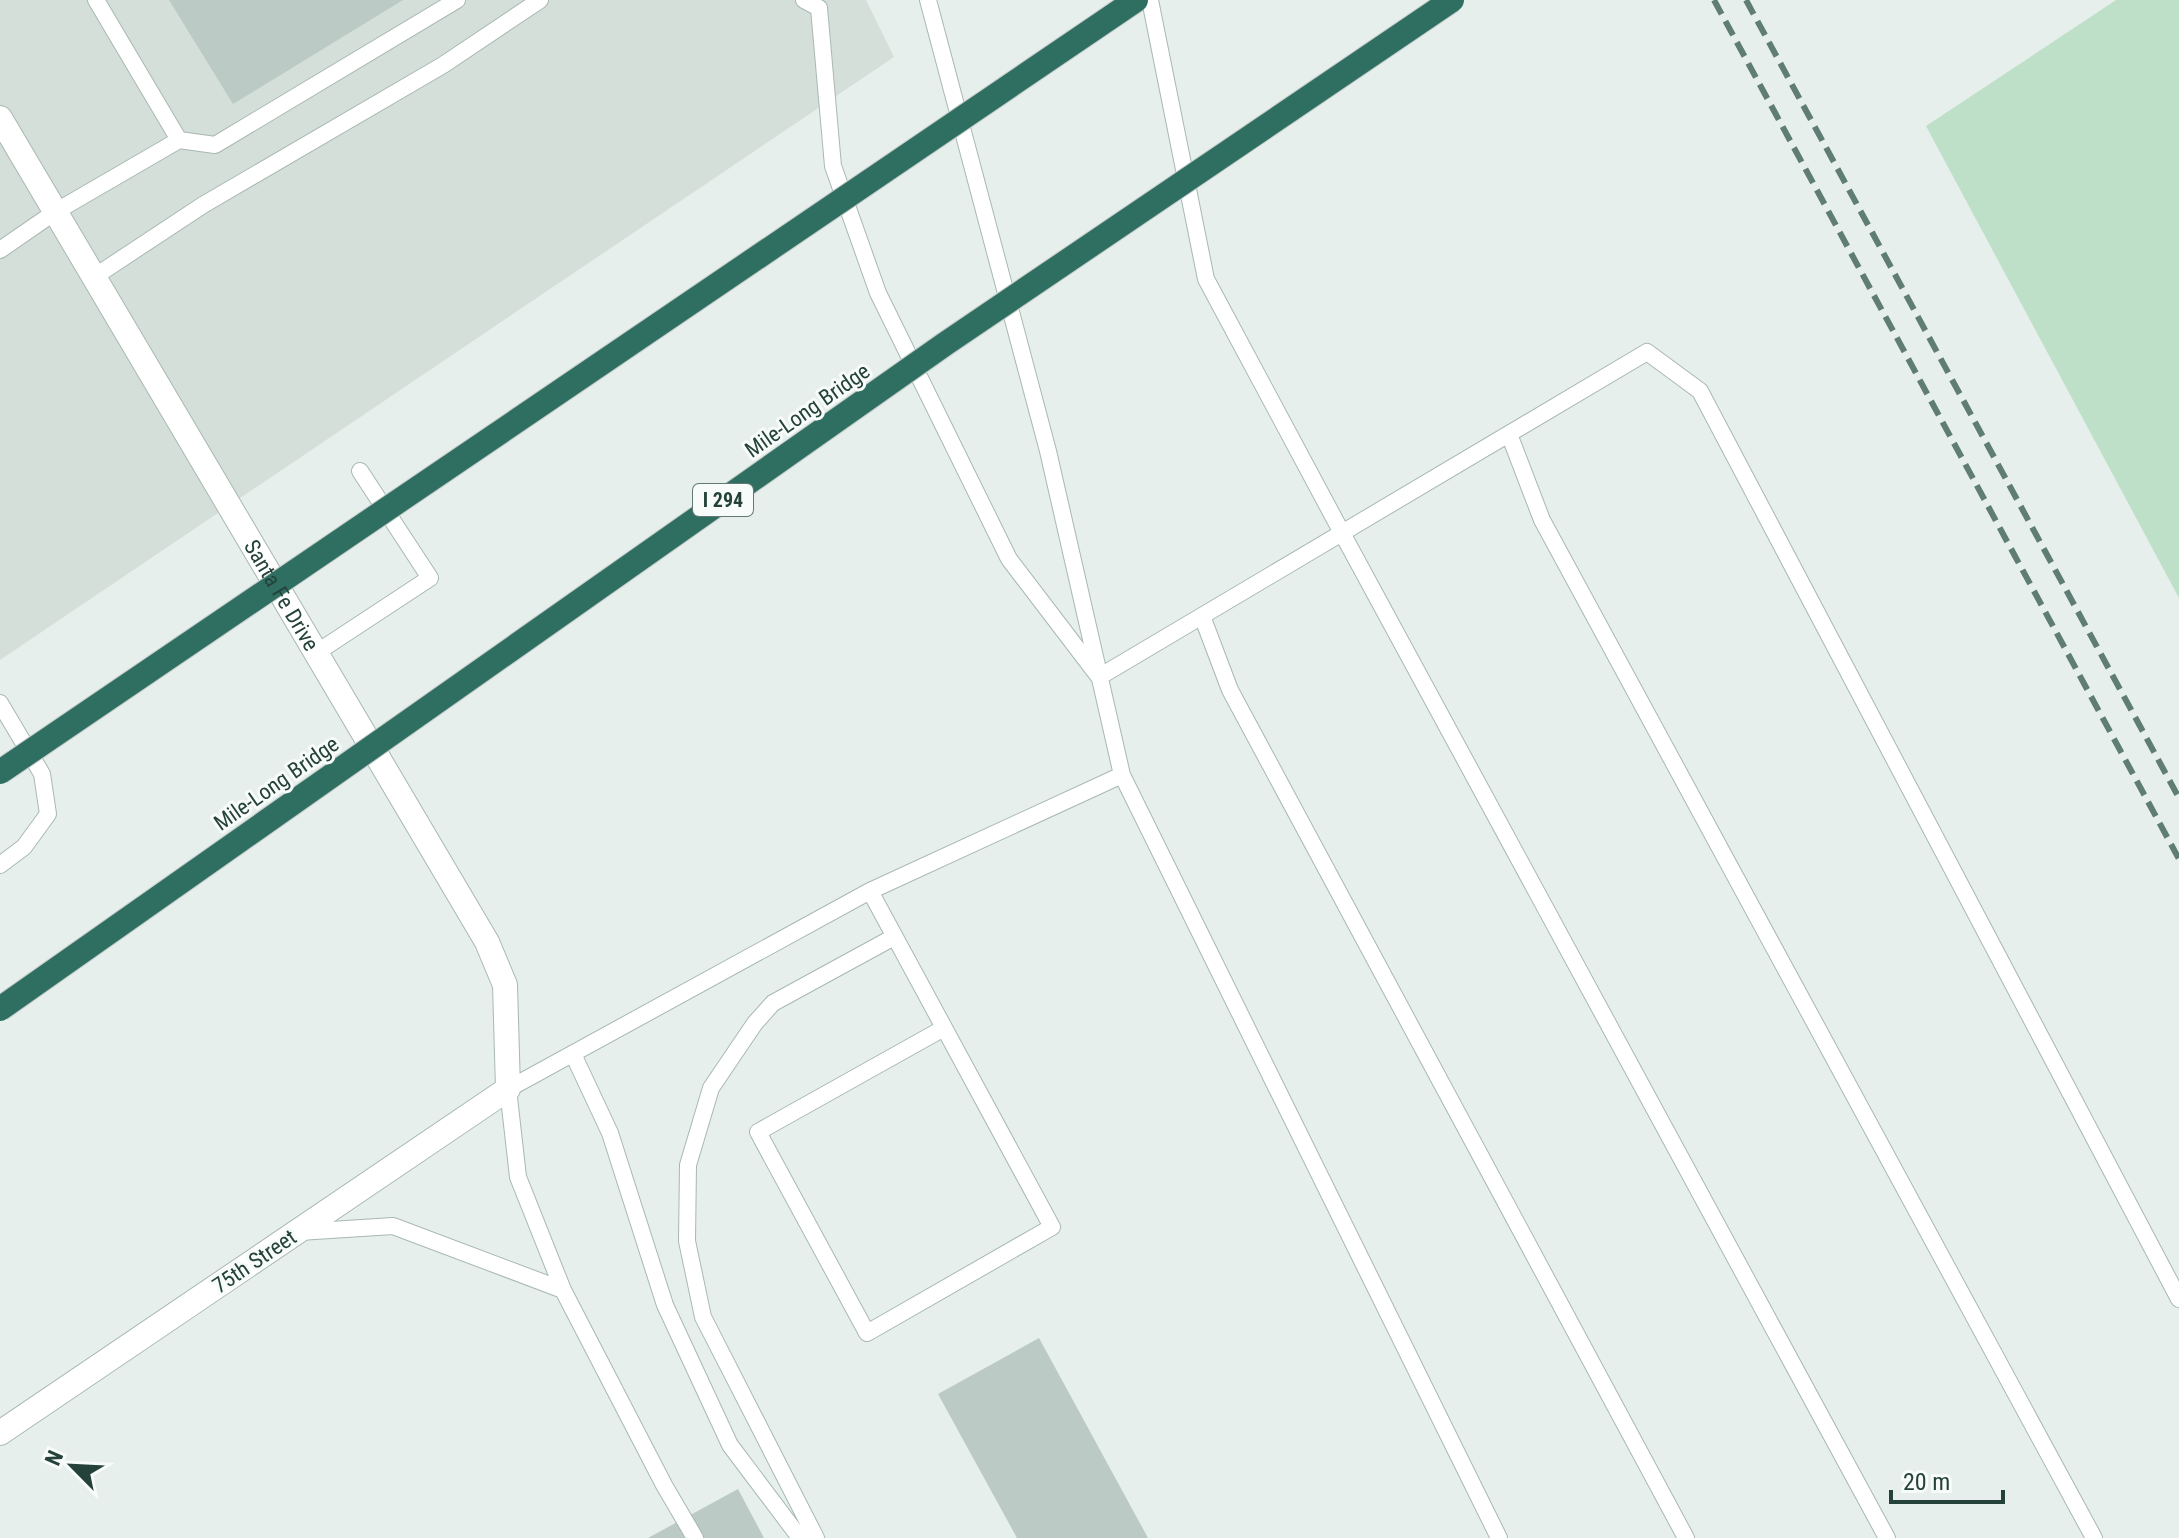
<svg xmlns="http://www.w3.org/2000/svg" width="2179" height="1538" viewBox="0 0 2179 1538" font-family="'Roboto Condensed',sans-serif">
<style>
.built{fill:#d4dfda}
.green{fill:#bfe0c8}
.building{fill:#bbcac4}
.lines{fill:none;stroke-linecap:round;stroke-linejoin:round}
.service-casing{stroke:#a8b8b2;stroke-width:18}
.tertiary-casing{stroke:#a8b8b2;stroke-width:26}
.service{stroke:#fff;stroke-width:16}
.tertiary{stroke:#fff;stroke-width:24}
.rail{stroke:#5f7d75;stroke-width:6;stroke-dasharray:16 8;stroke-linecap:butt}
.motorway-bridge-casing{stroke:#c2cac8;stroke-width:26;stroke-linecap:butt}
.motorway-bridge{stroke:#2f6f62;stroke-width:24}
.labels{text-anchor:middle;stroke-width:6;stroke-linejoin:round;paint-order:stroke}
.shield{fill:#f7fbf9;stroke:#637a73;stroke-width:2}
.shield-label{font-size:20px;font-weight:bold;fill:#24423a}
.street-label{font-size:22px;fill:#24423a;stroke:#f7fbf9}
</style>
<rect width="100%" height="100%" fill="#e6efeb"/>
<path class="built" d="M0 0H866L894 57 0 660Z"/>
<path class="green" d="M2116 0H2179V598L1926 126Z"/>
<path class="building" d="M169 0H403L233 104Z
M1039 1338 1148 1538H1017L938 1394Z
M738 1489 764 1538H648Z"/>
<g class="lines">
<defs>
<path id="service" d="M804 0 819 8 833 166 878 293 1009 559 1099 677 1647 352 1700 391 2179 1299
M928 0 1048 451 1122 775 1499 1538
M1150 0 1206 279 1342 533 1887 1538
M179 140 215 145 457 0
M0 250 55 212 179 140 96 0
M94 277 203 205 443 65 540 0
M1509 434 1542 520 2094 1538
M1202 616 1230 690 1686 1538
M316 653 430 578 360 471
M0 703 42 774 48 814 24 847 0 865
M870 891 1122 775
M573 1054 610 1133 665 1305 730 1445 800 1538
M299 1232 393 1226 563 1290
M695 1538 664 1485 563 1290 518 1177 508 1089 870 891 1052 1227 867 1333 758 1132 944 1028
M816 1538 703 1317 687 1241 688 1165 711 1088 755 1023 773 1003 894 937"/>
<g id="tertiary">
<path id="s1" d="M0 118 487 942 505 985 508 1089 0 1433"/>
</g>
</defs>
<use href="#service" class="service-casing"/>
<use href="#tertiary" class="tertiary-casing"/>
<use href="#service" class="service"/>
<use href="#tertiary" class="tertiary"/>
<path class="rail" d="M1714 0 2179 859
M1746 0 2179 798"/>
<defs>
<path id="motorway-bridge" d="M0 772 1136 0
M0 1009 945 344 1452 0"/>
</defs>
<use href="#motorway-bridge" class="motorway-bridge-casing"/>
<use href="#motorway-bridge" class="motorway-bridge"/>
</g>
<g class="labels">
<rect class="shield" x="693" y="484" width="60" height="32" rx="6"/>
<g class="shield-label">
<text x="723" y="507">I 294</text>
</g>
<g class="street-label">
<text transform="translate(807 410) rotate(-35)" y="8">Mile-Long Bridge</text>
<text dy="8" stroke="none"><textPath href="#s1" startOffset="554">Santa Fe Drive</textPath></text>
<text transform="translate(276 783) rotate(-35)" y="8">Mile-Long Bridge</text>
<text transform="translate(254 1261) rotate(-34)" y="8">75th Street</text>
</g>
</g>
<g transform="translate(72 1466) rotate(294)" stroke="#f7fbf9" stroke-width="6" paint-order="stroke">
<path d="M0-6L14 30L0 20L-14 30Z" fill="#24423a"/>
<text y="-12" font-size="22" font-weight="bold" text-anchor="middle" fill="#24423a">N</text>
</g>
<path d="M1891 1490v12h112v-12" fill="none" stroke="#24423a" stroke-width="4"/>
<text x="1903" y="1490" font-size="24" fill="#24423a" stroke="#f7fbf9" stroke-width="6" paint-order="stroke">20 m</text>
</svg>
